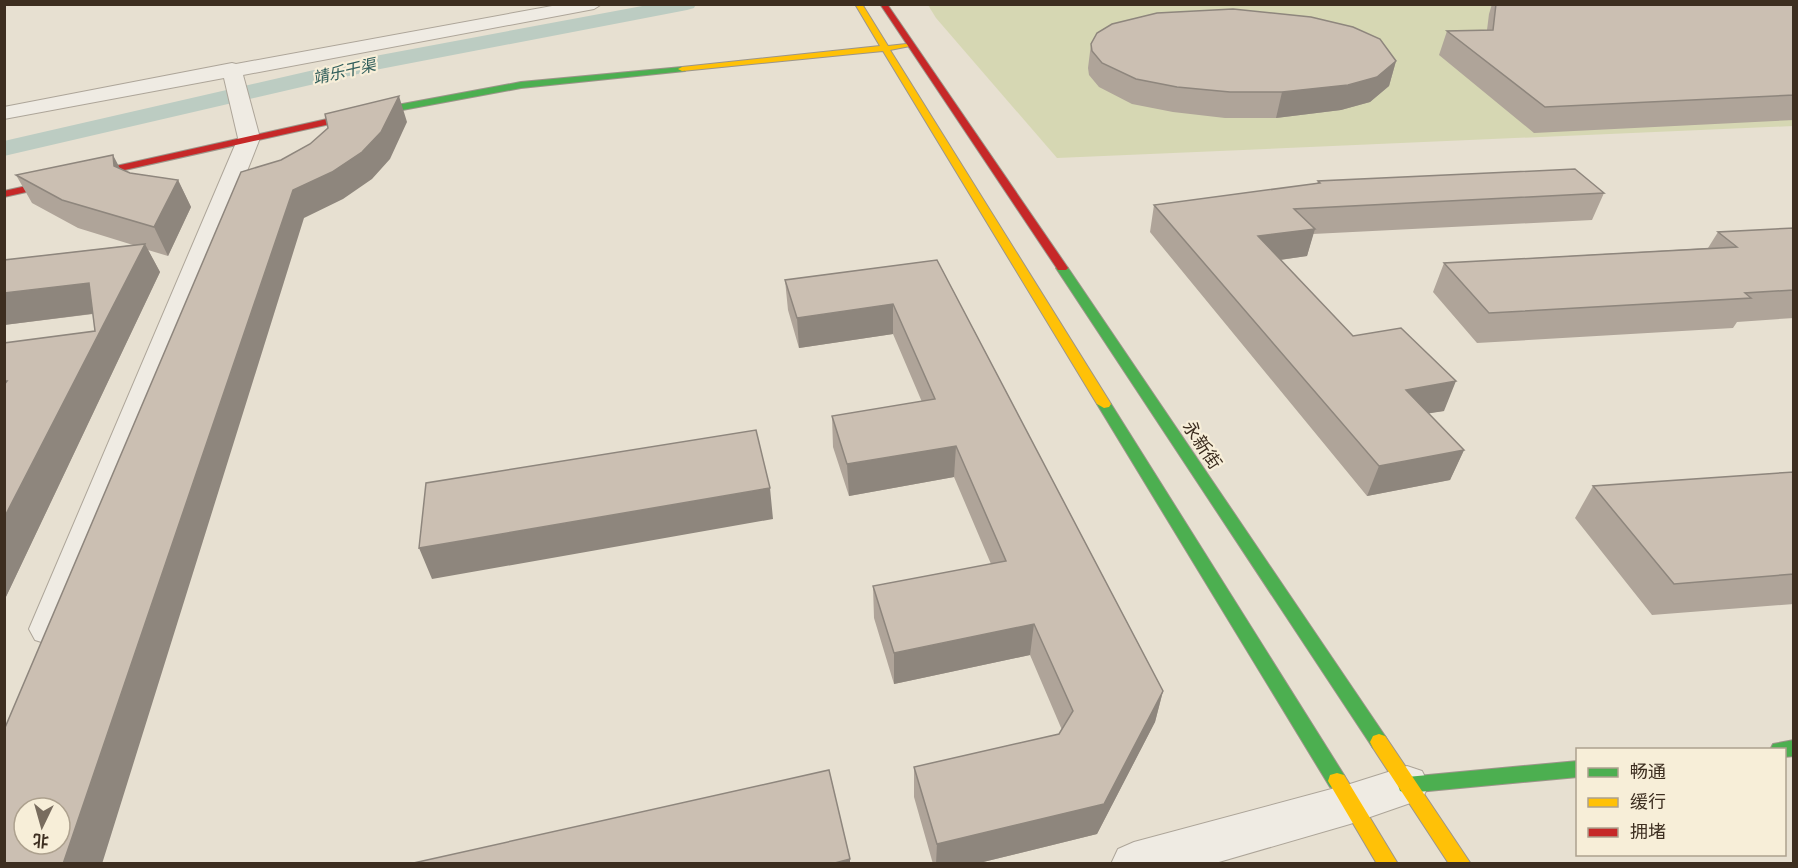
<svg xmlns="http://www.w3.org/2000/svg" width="1798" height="868" viewBox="0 0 1798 868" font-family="Bitter,'Noto Sans SC',serif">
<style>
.green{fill:#d6d7b3}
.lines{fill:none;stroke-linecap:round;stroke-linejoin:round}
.canal{fill:#bcccc2;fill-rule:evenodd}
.street-casing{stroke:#ada599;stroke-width:2}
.fast-casing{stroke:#9c958a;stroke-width:2}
.slow-casing{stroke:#9c958a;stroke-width:2}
.jam-casing{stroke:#9c958a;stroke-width:2}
.street{fill:#efebe3;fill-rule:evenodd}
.fast{fill:#4caf50;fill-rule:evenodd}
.slow{fill:#ffc107;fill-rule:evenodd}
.jam{fill:#c62828;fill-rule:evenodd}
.wall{fill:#afa499}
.shaded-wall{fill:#8e867d}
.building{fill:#cbbfb2;stroke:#8e867d;stroke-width:1.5;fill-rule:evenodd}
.labels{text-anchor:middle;stroke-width:4.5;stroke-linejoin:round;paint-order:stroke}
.far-water-label{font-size:16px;font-style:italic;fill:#2f5d5a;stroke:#f7eed8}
.street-label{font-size:18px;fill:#3d2e20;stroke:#f7eed8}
</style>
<rect width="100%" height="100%" fill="#e7e0d1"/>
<path class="green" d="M928 5H1793V126L1057 158 936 18Z"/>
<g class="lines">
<path class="canal" d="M653 4H696L694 8 687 10 375 70 4 156V141L375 56Z"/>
<defs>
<path id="street" d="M563 4H602L594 9 243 75 260 138 67 629 61 640 48 644 35 640 29 629 238 138 224 78 4 119V107L232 63 236 64Z
M1407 766 1422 771 1429 785 1422 799 1350 824 1212 864H1111L1118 849 1134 842 1350 784Z"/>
<path id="fast" d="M682 67H685V71L521 88 354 119 350 116 354 113 521 82Z
M1062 265 1068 268 1385 736 1388 742 1385 748 1379 750 1373 748 1056 268Z
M1104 400 1111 404 1344 775 1346 781 1344 787 1337 789 1330 787 1097 404Z
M1794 740V756L1784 757V750H1770L1773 744Z
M1578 761V777L1407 793 1400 791 1398 785 1400 779 1407 777Z"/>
<path id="slow" d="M855 4H862L888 46 906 44 910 46 890 50 1111 404 1109 407 1104 408 1097 404 883 51 682 71 678 69 682 67 880 46Z
M1379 734 1385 736 1471 864H1449L1373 748 1370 742 1373 736Z
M1337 773 1344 775 1398 864H1377L1328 781 1330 775Z"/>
<path id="jam" d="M880 4H887L1068 268 1066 270H1058Z
M354 113 358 116 357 118 4 197V191Z"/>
</defs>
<use href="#street" class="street-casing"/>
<use href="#fast" class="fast-casing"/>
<use href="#slow" class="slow-casing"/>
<use href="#jam" class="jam-casing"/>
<use href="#street" class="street"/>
<use href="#fast" class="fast"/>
<use href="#slow" class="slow"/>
<use href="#jam" class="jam"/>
</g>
<path class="wall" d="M1492 4H1794V120L1534 133 1439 55 1447 31 1487 30 1489 14Z
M1091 44 1396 61 1389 86 1370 102 1341 110 1276 118H1225L1173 112 1132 104 1099 87 1089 75 1088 68Z
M120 169 130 173 178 180 191 207 168 256 148 250 160 272 4 601V343L95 331 93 314 4 325V260L133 245 78 228 32 203 16 175Z
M1318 181 1604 193 1592 220 1313 234 1307 256 1280 260 1353 336 1444 411 1428 413 1464 450 1450 480 1367 496 1150 232 1154 205 1317 184Z
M1794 228V318L1737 322 1733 328 1477 343 1433 292 1444 263 1708 248 1718 232Z
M937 260 1163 691 1155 722 1097 834 975 864H933L914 797V767L1059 734 1062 730 1030 655 894 684 874 618 873 586 991 564 954 477 849 496 833 447 832 416 922 402 893 334 799 348 788 310 785 280Z
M1794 472V604L1652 615 1575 518 1593 486Z"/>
<path class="shaded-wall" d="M1396 61 1389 86 1370 102 1341 110 1276 118 1282 92Z
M399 96 407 122 390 159 372 179 343 199 304 218 102 864H63L293 190Z
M113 155 127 182 114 166Z
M178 180 191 207 168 256 154 227Z
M1315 229 1307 256 1251 264 1258 236Z
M145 244 160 272 4 601V518Z
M89 283 106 312 4 325V293Z
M893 304V334L799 348 797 318Z
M1456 381 1444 411 1394 419 1406 390Z
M956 446 954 477 849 496 847 464Z
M1464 450 1450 480 1367 496 1379 466Z
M770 488 773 519 432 579 419 548Z
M1034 624 1030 655 894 684V653Z
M1163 691 1155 722 1097 834 975 864H936L937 844Z
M850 859V864H831Z"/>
<path class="building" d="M1496 4H1794V95L1545 107 1447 31 1493 30Z
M1233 9 1311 17 1353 27 1380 39 1396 61 1377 77 1348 85 1282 92H1230L1177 87 1136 79 1102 63 1092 51 1091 44 1097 33 1112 24 1157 13Z
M399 96 381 132 362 152 332 172 293 190 63 864H4V730L241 172 281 160 310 144 328 128 325 114ZM24 808H60V844H24Z
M113 155 114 166 130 173 178 180 154 227 62 200 16 175Z
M1575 169 1604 193 1294 209 1315 229 1258 236 1353 336 1401 328 1456 381 1406 390 1464 450 1379 466 1154 205 1320 183 1318 181Z
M1794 228V290L1745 293 1751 298 1489 313 1444 263 1737 247 1718 232Z
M145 244 4 518V385L7 381H4V343L95 331 89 283 4 293V260Z
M937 260 1163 691 1104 804 937 844 914 767 1059 734 1073 711 1034 624 894 653 873 586 1006 561 956 446 847 464 832 416 935 399 893 304 797 318 785 280Z
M756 430 770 488 419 548 426 483Z
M1794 472V574L1674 584 1593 486Z
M829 770 850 859 831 864H409Z"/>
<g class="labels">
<g class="far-water-label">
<text transform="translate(344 71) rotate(-13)" y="6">靖乐干渠</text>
</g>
<g class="street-label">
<text transform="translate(1202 445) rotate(56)" y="6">永新街</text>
</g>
</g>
<rect width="1798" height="868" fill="none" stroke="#3d2e20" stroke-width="12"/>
<rect x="1576" y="748" width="210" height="108" fill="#f7eed8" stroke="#ada18e" stroke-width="1.5"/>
<rect x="1588" y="768" width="30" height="9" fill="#4caf50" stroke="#ada18e" stroke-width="1.5"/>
<text x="1630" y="778" font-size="18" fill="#3d2e20">畅通</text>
<rect x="1588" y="798" width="30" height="9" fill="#ffc107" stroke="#ada18e" stroke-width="1.5"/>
<text x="1630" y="808" font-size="18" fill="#3d2e20">缓行</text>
<rect x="1588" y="828" width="30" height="9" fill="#c62828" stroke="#ada18e" stroke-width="1.5"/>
<text x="1630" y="838" font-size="18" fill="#3d2e20">拥堵</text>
<g transform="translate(42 826) rotate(185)"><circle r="28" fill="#f7eed8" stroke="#ada18e" stroke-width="1.5"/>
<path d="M0-4.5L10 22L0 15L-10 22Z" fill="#786c5e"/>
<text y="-9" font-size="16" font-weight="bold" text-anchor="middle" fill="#3d2e20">北</text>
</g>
</svg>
